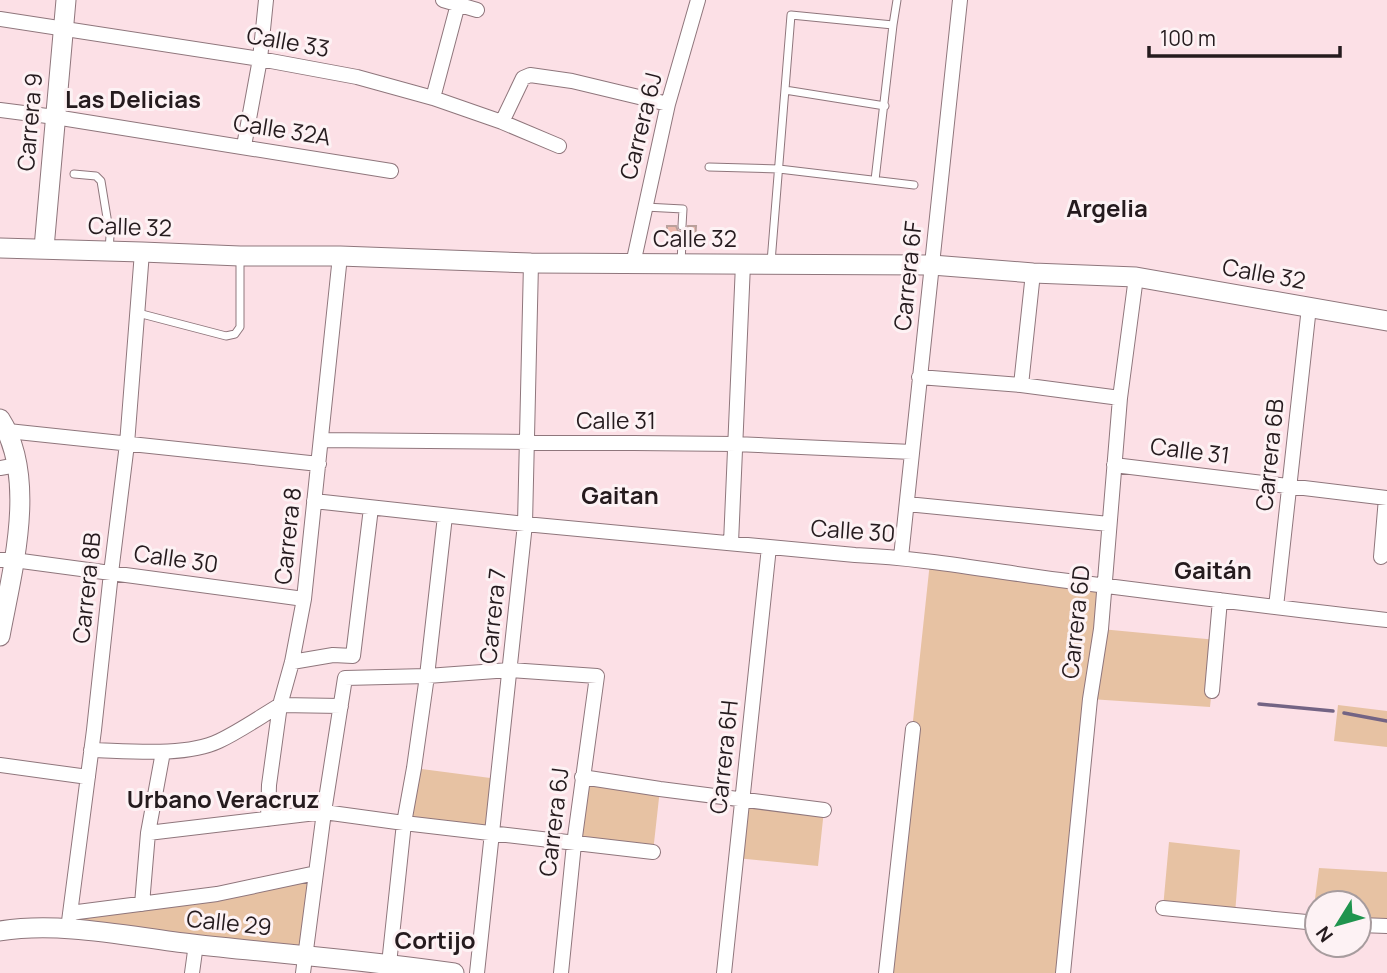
<svg xmlns="http://www.w3.org/2000/svg" width="1387" height="973" viewBox="0 0 1387 973" font-family="Manrope,sans-serif">
<style>
.green{fill:#e7c2a3}
.lines{fill:none;stroke-linecap:round;stroke-linejoin:round}
.stream{stroke:#736484;stroke-width:3.5}
.building{fill:#edb8ac;stroke:#baa09b;stroke-width:2}
.lane-casing{stroke:#8f767c;stroke-width:9}
.street-casing{stroke:#8f767c;stroke-width:16}
.secondary-casing{stroke:#8f767c;stroke-width:21}
.lane{stroke:#fff;stroke-width:7}
.street{stroke:#fff;stroke-width:14}
.secondary{stroke:#fff;stroke-width:19}
.labels{text-anchor:middle;stroke-width:6;stroke-linejoin:round;paint-order:stroke}
.street-label{font-size:23px;fill:#251b1e;stroke:#fdf2f4}
.neighbourhood-label{font-size:24px;font-weight:bold;fill:#251b1e;stroke:#fdf2f4}
</style>
<rect width="100%" height="100%" fill="#fce0e6"/>
<path class="green" d="M930 562 1104 586 1101 629 1217 640 1210 707 1090 699 1063 973H886Z
M1338 705 1387 711V747L1334 741Z
M414 768 498 779 492 833 404 823Z
M582 777 660 789 653 852 574 844Z
M742 799 824 810 818 866 736 858Z
M1169 842 1240 850 1235 914 1163 908Z
M1319 868 1387 872V926L1359 925V903H1317V923L1312 922Z
M316 873 305 955 68 929 70 913Z"/>
<g class="lines">
<path class="stream" d="M1259 704 1333 711
M1344 713 1387 721"/>
</g>
<path class="building" d="M667 226H676L678 231 682 232 687 230 688 226H696L695 242H688L686 237 682 236 677 238 676 242H667Z"/>
<g class="lines">
<defs>
<path id="lane" d="M785 90 885 106
M709 167 779 169 914 185
M74 174 96 176 101 181 110 236 109 250
M875 180 893 25 897 0
M645 207 683 209 682 226
M771 262 791 15 893 25
M681 263 682 242
M138 313 226 336 235 334 240 327V258"/>
<path id="street" d="M443 0 477 10
M0 19 260 59 357 77 433 98 502 122 559 146
M433 98 458 4
M0 110 55 117 391 171
M502 122 523 78 530 75 572 81 668 104
M244 146 260 59 266 0
M633 264 668 104 698 0
M919 377 1021 385 1120 398
M1021 385 1033 273
M8 431 319 464
M321 440 735 444 912 452
M1114 465 1387 498
M0 468 17 465
M314 501 525 524 855 555C924 558 992 571 1060 580 1169 594 1278 608 1387 620
M907 504 1109 524
M731 543 743 264
M901 557 960 0
M1381 557 1386 498
M0 560H14L304 599
M1276 607 1309 307
M292 662 333 655 353 656 371 508
M1212 691 1220 600
M280 705 341 706
M91 750C129 751 185 757 219 741 240 731 260 717 280 705
M0 765 88 777
M582 777 660 789 824 810
M268 819 269 785 280 705 292 662 304 599 340 256
M148 833 324 812 404 823 653 852
M142 904 148 833 163 752
M1163 908 1317 923
M70 913 217 894 316 873
M1359 925 1387 926
M68 929 94 730 111 573 127 444 142 252
M389 964 404 823 414 768 427 676 445 516
M192 973 196 944
M303 973 324 812 345 678 427 676 510 670 597 676 574 844 561 973
M477 973 525 524 531 263
M724 973 769 547
M886 973 913 729
M1063 973 1090 699 1101 629 1120 398 1136 277"/>
<path id="secondary" d="M0 248 142 252 240 256H340L531 263 932 265 1033 273 1136 277 1387 321
M44 248 66 0
M0 419C38 478 12 571 0 636
M0 931C61 921 131 937 192 944 279 954 367 960 454 973"/>
</defs>
<use href="#lane" class="lane-casing"/>
<use href="#street" class="street-casing"/>
<use href="#secondary" class="secondary-casing"/>
<use href="#lane" class="lane"/>
<use href="#street" class="street"/>
<use href="#secondary" class="secondary"/>
</g>
<g class="labels">
<g class="street-label">
<text transform="translate(288 42) rotate(10)" y="8">Calle 33</text>
<text transform="translate(30 122) rotate(-85)" y="8">Carrera 9</text>
<text transform="translate(641 126) rotate(-76)" y="8">Carrera 6J</text>
<text transform="translate(282 130) rotate(9)" y="8">Calle 32A</text>
<text transform="translate(130 227) rotate(2)" y="8">Calle 32</text>
<text x="695" y="247">Calle 32</text>
<text transform="translate(1264 274) rotate(10)" y="8">Calle 32</text>
<text transform="translate(908 276) rotate(-84)" y="8">Carrera 6F</text>
<text x="616" y="429">Calle 31</text>
<text transform="translate(1190 451) rotate(7)" y="8">Calle 31</text>
<text transform="translate(1270 455) rotate(-84)" y="8">Carrera 6B</text>
<text transform="translate(853 531) rotate(4)" y="8">Calle 30</text>
<text transform="translate(288 536) rotate(-84)" y="8">Carrera 8</text>
<text transform="translate(176 559) rotate(8)" y="8">Calle 30</text>
<text transform="translate(87 588) rotate(-84)" y="8">Carrera 8B</text>
<text transform="translate(493 616) rotate(-84)" y="8">Carrera 7</text>
<text transform="translate(1076 622) rotate(-84)" y="8">Carrera 6D</text>
<text transform="translate(724 757) rotate(-84)" y="8">Carrera 6H</text>
<text transform="translate(554 822) rotate(-83)" y="8">Carrera 6J</text>
<text transform="translate(229 923) rotate(6)" y="8">Calle 29</text>
</g>
<g class="neighbourhood-label">
<text x="133" y="108">Las Delicias</text>
<text x="1107" y="217">Argelia</text>
<text x="620" y="504">Gaitan</text>
<text x="1213" y="579">Gaitán</text>
<text x="223" y="808">Urbano Veracruz</text>
<text x="435" y="949">Cortijo</text>
</g>
</g>
<g transform="translate(1338 924) rotate(233)"><circle r="33" fill="#fdf2f4" stroke="#a79c9e" stroke-width="2"/>
<path d="M0-5L12 26L0 18L-12 26Z" fill="#20944e"/>
<text y="-10" font-size="19" font-weight="bold" text-anchor="middle" fill="#251b1e">N</text>
</g>
<path d="M1149 46v10h191v-10" fill="none" stroke="#251b1e" stroke-width="3.5"/>
<text x="1160" y="46" font-size="21" fill="#251b1e" stroke="#fdf2f4" stroke-width="5" paint-order="stroke">100 m</text>
</svg>
